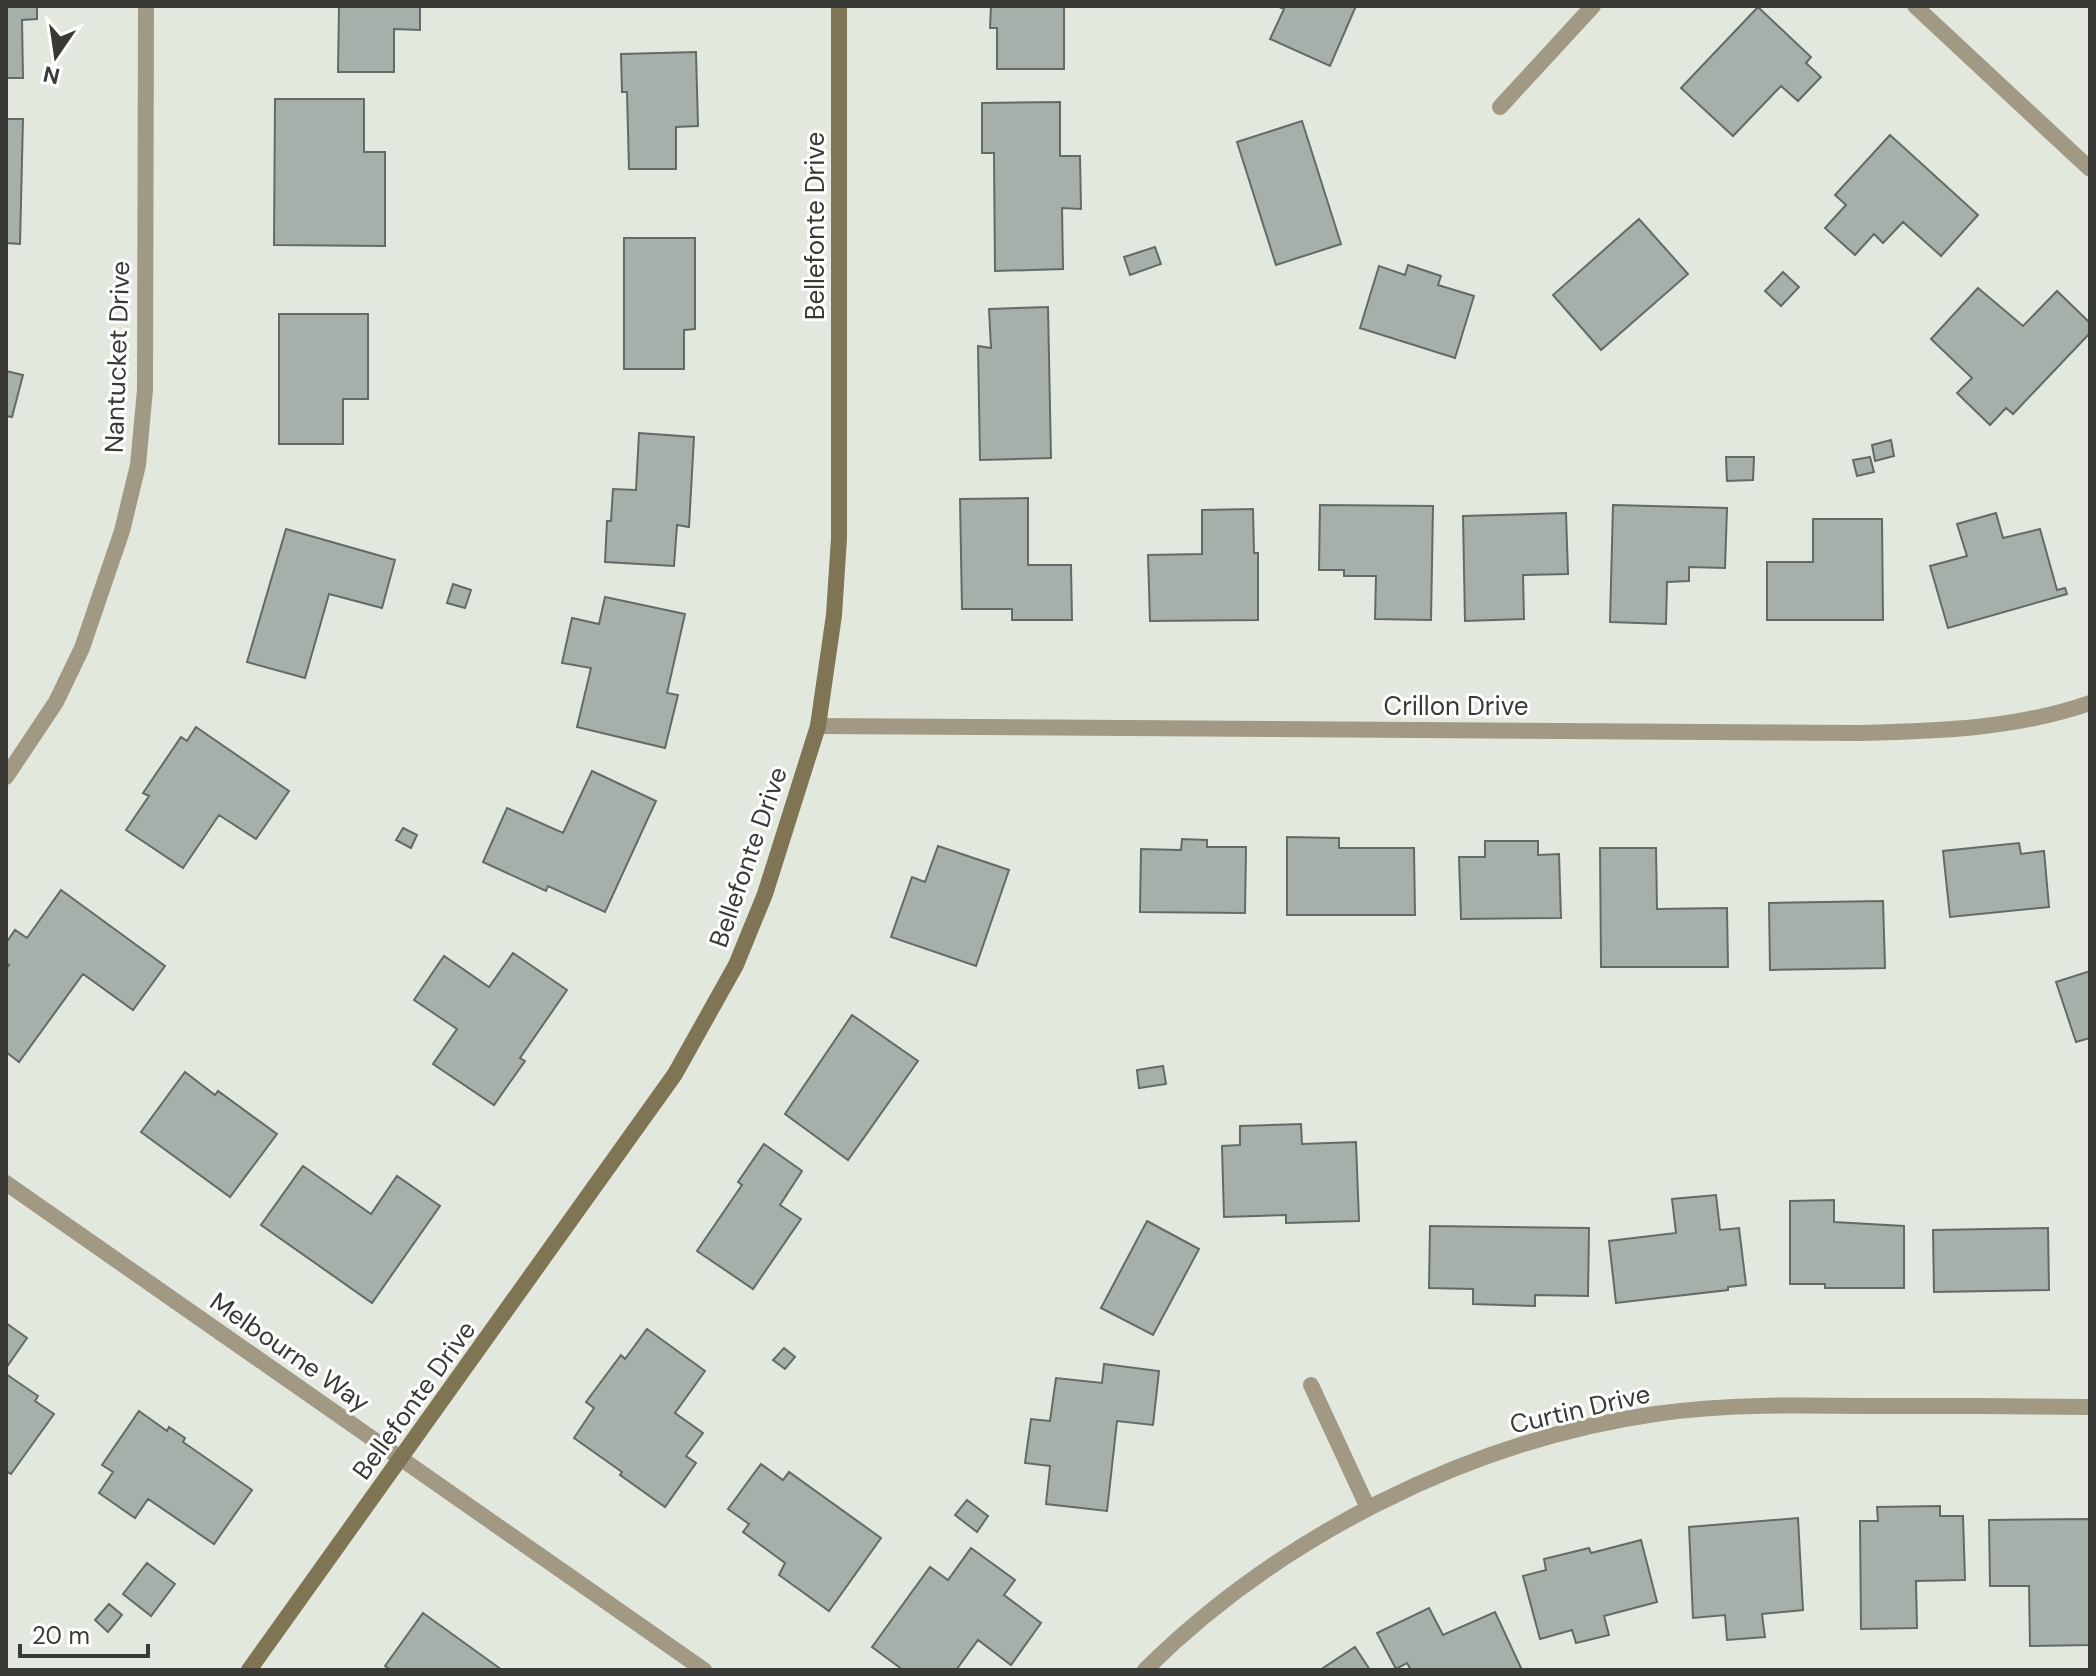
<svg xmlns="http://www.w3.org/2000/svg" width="2096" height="1676" viewBox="0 0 2096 1676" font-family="'DM Sans',sans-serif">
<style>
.building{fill:#a6b0aa;stroke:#626b66;stroke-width:2}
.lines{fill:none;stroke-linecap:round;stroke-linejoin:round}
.street{stroke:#a19983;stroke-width:16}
.secondary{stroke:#7f7453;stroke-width:16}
.labels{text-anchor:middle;stroke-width:6;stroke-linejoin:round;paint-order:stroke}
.street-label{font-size:26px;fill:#393a36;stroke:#fff}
</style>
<rect width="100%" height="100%" fill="#e3e8de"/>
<path class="building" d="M6 6H37V19L22 20 23 78H6Z
M339 6H420V30L394 29V72H338Z
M991 6H1080L1064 7V69H997V28H990Z
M1277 6H1356L1330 66 1270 39 1284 9Z
M1758 7 1811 57 1806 63 1821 77 1798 101 1781 86 1733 136 1681 88Z
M696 52 698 126 676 127V169H629L627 92H622L621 54Z
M275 99H364V152H385V246L274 245Z
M1060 102V156H1080L1081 209 1062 208 1063 269 995 271 994 153H982V103Z
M6 119H23L20 244 6 243Z
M1302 121 1341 244 1276 265 1237 142Z
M1890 135 1978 215 1941 256 1903 222 1883 243 1874 234 1855 255 1825 228 1846 205 1835 195Z
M1639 219 1688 274 1601 350 1553 295Z
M624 238H695V329L684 330V369H624Z
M1155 247 1161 264 1130 275 1124 257Z
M1408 265 1441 276 1438 285 1474 296 1455 358 1360 328 1379 266 1405 275Z
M1783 272 1799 287 1781 306 1765 291Z
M1978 288 2023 326 2057 291 2090 323V333L2013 414 2006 408 1990 425 1957 393 1972 378 1931 339Z
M1048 307 1051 458 980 460 978 346 991 348 989 309Z
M279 314H368V399H343V444H279Z
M6 371 23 375 12 417 6 416Z
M639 433 694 437 689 527 677 525 674 566 605 562 607 521H611L613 489 636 490Z
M1891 440 1894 456 1875 461 1872 445Z
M1726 457H1754L1753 480 1727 481Z
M1870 457 1874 472 1857 476 1853 460Z
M1028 498V565H1071L1072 620H1012V609H962L960 499Z
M1320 505 1433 506 1431 620 1375 619 1376 576H1344V570H1319Z
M1613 505 1727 508 1725 568 1689 567V581L1667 582 1666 624 1610 622Z
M1253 509 1254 553H1258V620L1150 621 1148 555 1202 554V510Z
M1566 513 1568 574 1523 575 1524 619 1465 621 1463 516Z
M1996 513 2003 538 2040 529 2057 590 2065 588 2067 594 1948 628 1930 566 1967 556 1957 524Z
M1813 519H1882L1883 620H1767V562H1813Z
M286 529 395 560 382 608 329 594 305 678 247 662Z
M453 584 471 590 465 608 447 603Z
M605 597 685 614 667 693 678 695 665 748 577 727 591 668 562 663 572 618 599 624Z
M196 727 289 791 256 839 219 815 183 868 126 830 149 796 143 793 181 737 187 741Z
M592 771 656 801 605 912 548 886 546 891 483 862 507 808 563 833Z
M403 828 417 835 411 848 396 840Z
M1287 837 1339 838V848H1414L1415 915H1287Z
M1182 839 1207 840V847H1246L1245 913 1140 912 1141 849 1181 850Z
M1485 841H1538V855L1559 854 1561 918 1461 919 1459 857H1485Z
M2019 843 2021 854 2044 851 2049 907 1950 917 1943 851Z
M938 846 1009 870 976 966 891 937 912 877 925 882Z
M1600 848H1656L1657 909 1727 908 1728 967H1601Z
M61 890 165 966 133 1010 83 974 19 1062 6 1052V969L9 965 6 963V943L15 930 27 938Z
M1883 901 1885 968 1770 970 1769 903Z
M513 953 567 990 520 1058 525 1061 494 1105 433 1064 457 1029 414 1000 444 956 489 987Z
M2090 971V1038L2076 1042 2056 982Z
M852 1015 918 1061 848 1160 785 1114Z
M1163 1066 1166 1084 1139 1088 1137 1070Z
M185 1072 215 1095 218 1091 277 1134 230 1197 141 1132Z
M1301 1124 1302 1144 1356 1142 1359 1221 1286 1223V1215L1224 1217 1222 1146 1240 1145V1126Z
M764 1144 802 1171 780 1205 801 1219 753 1289 697 1251 742 1185 738 1182Z
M303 1166 371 1214 397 1176 440 1206 372 1303 261 1225Z
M1716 1195 1720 1230 1739 1228 1746 1285 1728 1287V1290L1616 1303 1609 1241 1676 1233 1672 1199Z
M1834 1200V1222L1904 1226V1288H1825V1284H1790V1201Z
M1147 1221 1199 1249 1153 1335 1101 1308Z
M1430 1226 1589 1228 1588 1296 1535 1295V1306L1473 1304V1289L1429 1288Z
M2048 1228 2049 1290 1934 1292 1933 1230Z
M6 1323 27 1338 6 1368Z
M647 1329 705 1371 675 1413 703 1433 686 1456 696 1463 665 1507 620 1475 622 1472 574 1438 594 1408 586 1402 621 1355 625 1359Z
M784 1348 795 1357 785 1369 773 1360Z
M1104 1364 1159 1371 1153 1425 1117 1421 1107 1511 1046 1504 1050 1466 1025 1463 1031 1419 1050 1421 1056 1378 1102 1383Z
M6 1374 38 1396 35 1401 54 1414 11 1474 6 1471Z
M139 1411 167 1431 169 1427 185 1438 183 1442 252 1490 214 1544 148 1499 135 1518 99 1493 113 1472 102 1465Z
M761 1464 783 1480 789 1472 881 1538 829 1611 779 1575 785 1563 743 1532 749 1524 728 1509Z
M967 1500 988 1516 977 1532 955 1515Z
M1940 1506V1516H1963L1965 1580 1916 1581 1917 1628 1861 1629 1860 1521H1878L1877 1507Z
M1798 1518 1803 1610 1762 1614 1765 1637 1727 1640 1725 1615 1693 1618 1689 1527Z
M2090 1519V1645L2030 1646 2029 1586H1990L1989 1520Z
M1641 1540 1657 1602 1604 1616 1609 1635 1576 1643 1572 1630 1540 1639 1523 1576 1546 1570 1544 1559 1589 1548 1591 1553Z
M971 1548 1015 1580 1004 1595 1041 1623 1011 1665 978 1640 956 1670H903L872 1647 930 1567 948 1580Z
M147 1563 175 1584 151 1616 123 1594Z
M109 1604 122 1615 108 1632 95 1620Z
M1429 1608 1443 1635 1495 1612 1522 1670H1411L1407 1663 1396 1669 1377 1633Z
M423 1613 502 1670H391L385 1666Z
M1355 1647 1370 1670H1320Z"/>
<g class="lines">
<path class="street" d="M1915 6 2090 169
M1500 107 1593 6
M818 726 1860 733C1938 731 2015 729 2090 703
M6 777 56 702 82 648 122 531 138 465 145 390 146 6
M6 1183 704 1670
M1311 1385 1368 1508
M1145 1670C1279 1537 1468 1441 1655 1414 1725 1404 1796 1405 1866 1406 1941 1406 2015 1406 2090 1407"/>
<path class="secondary" d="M249 1670 675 1074 736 965 765 894 818 726 834 615 839 538V6"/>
</g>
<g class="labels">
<g class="street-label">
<text transform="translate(815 226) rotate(-90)" y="9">Bellefonte Drive</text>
<text transform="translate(117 357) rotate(-88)" y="9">Nantucket Drive</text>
<text x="1456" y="715">Crillon Drive</text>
<text transform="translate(748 857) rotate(-71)" y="9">Bellefonte Drive</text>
<text transform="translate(290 1352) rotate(35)" y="9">Melbourne Way</text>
<text transform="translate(414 1400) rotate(-54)" y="9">Bellefonte Drive</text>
<text transform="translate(1580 1409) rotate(-13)" y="9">Curtin Drive</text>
</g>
</g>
<rect width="2096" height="1676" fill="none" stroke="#393a36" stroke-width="16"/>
<g transform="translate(56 56) rotate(193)" stroke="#ffffff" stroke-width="6" paint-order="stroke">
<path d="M0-6L14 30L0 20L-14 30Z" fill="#393a36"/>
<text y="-12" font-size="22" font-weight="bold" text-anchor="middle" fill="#393a36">N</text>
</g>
<path d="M20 1644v12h128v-12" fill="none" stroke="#393a36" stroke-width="4"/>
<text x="32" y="1644" font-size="24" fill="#393a36" stroke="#ffffff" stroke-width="6" paint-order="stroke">20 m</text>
</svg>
